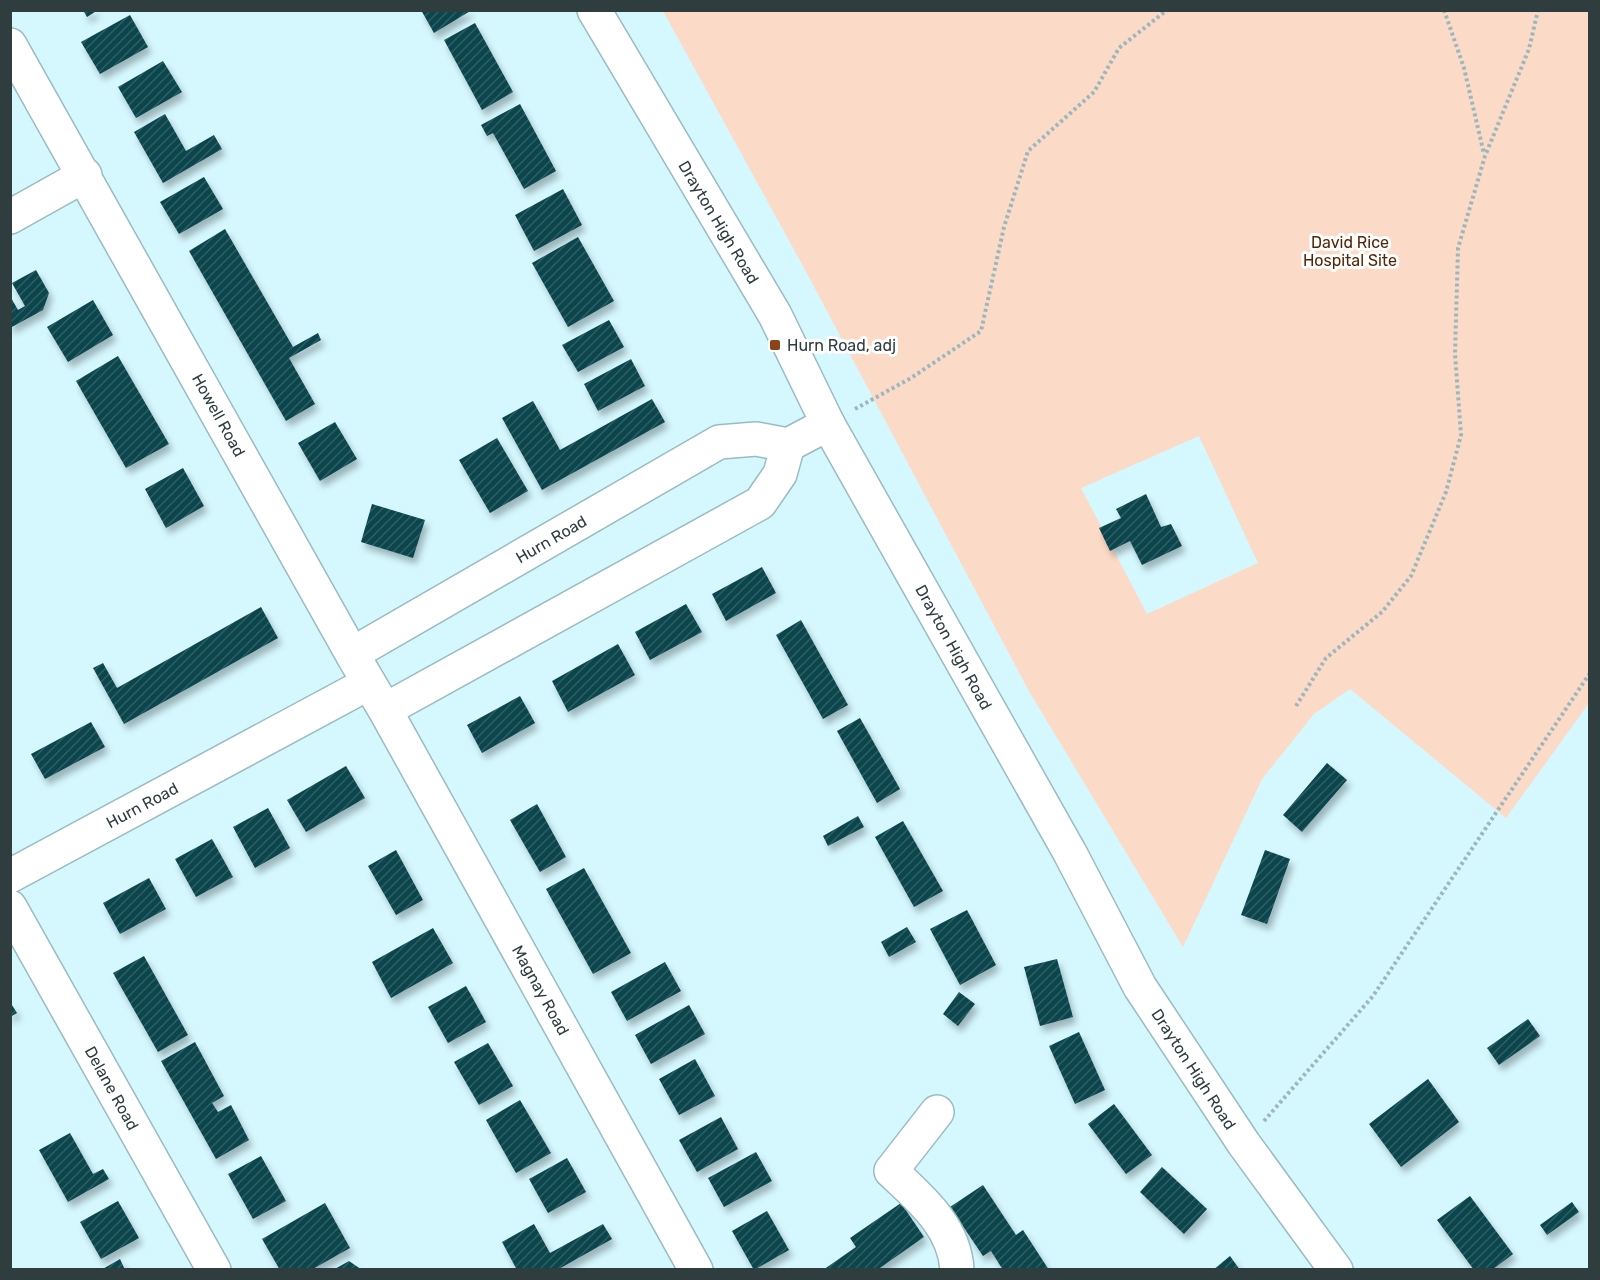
<svg xmlns="http://www.w3.org/2000/svg" width="1600" height="1280" viewBox="0 0 1600 1280" font-family="Rubik,sans-serif">
<style>
.park{fill:#fcdac8;fill-rule:evenodd}
.building{fill:url(#building-hatch);filter:url(#shadow)}
.lines{fill:none;stroke-linecap:round;stroke-linejoin:round}
.minor-casing{stroke:#9abbc2;stroke-width:36}
.major-casing{stroke:#9abbc2;stroke-width:36}
.path{stroke:#9cb7bc;stroke-width:4;stroke-dasharray:3 3;stroke-linecap:butt}
.minor{stroke:#fff;stroke-width:33}
.major{stroke:#fff;stroke-width:33}
.poi-dot{fill:#894518;stroke:#fff;stroke-width:2}
.labels{text-anchor:middle;stroke-width:6;stroke-linejoin:round;paint-order:stroke}
.street-label{font-size:16px;fill:#2f3d3f;stroke:#fff}
.park-label{font-size:16px;fill:#552605;stroke:#fff}
.poi-label{font-size:16px;fill:#2f3d3f;stroke:#fff;text-anchor:start}
</style>
<defs>
<pattern id="building-hatch" width="6" height="6" patternUnits="userSpaceOnUse" patternTransform="scale(1.5)"><rect width="6" height="6" fill="#09444d"/><path d="M-1 1l2-2M0 6l6-6M5 7l2-2" fill="none" stroke="#2e5e65"/></pattern>
<filter id="shadow"><feDropShadow dx="3.5" dy="6" stdDeviation="3" flood-color="#0004"/></filter>
</defs>
<rect width="100%" height="100%" fill="#d5f7fe"/>
<path class="park" d="M663 11H1589V703L1506 818 1350 689 1314 714 1262 779 1183 947 1030 693 803 266ZM1199 436 1258 563 1147 614 1081 488Z"/>
<path class="building" d="M83 10H98L87 17Z
M421 10H472L434 33Z
M130 15 148 47 100 74 81 42Z
M475 23 513 92 482 110 444 40Z
M163 61 182 92 136 118 118 87Z
M520 104 556 171 524 189 493 133 487 136 481 125Z
M165 114 186 151 214 135 222 149 163 183 134 132Z
M204 177 223 209 179 234 160 202Z
M563 189 582 225 534 251 515 215Z
M225 229 293 347 318 333 321 340 289 358 315 404 286 421 189 251Z
M578 237 614 301 568 327 532 263Z
M36 270 49 293 43 310 10 328V296L18 310 25 306 12 283Z
M93 300 113 335 68 362 47 327Z
M609 320 624 347 578 372 562 345Z
M118 356 169 444 126 468 76 381Z
M631 359 645 386 598 411 584 384Z
M652 399 665 422 542 490 502 418 533 401 560 450Z
M335 422 357 459 320 481 298 443Z
M497 438 528 491 490 513 459 460Z
M183 468 204 506 166 528 145 489Z
M1146 494 1161 527 1171 524 1182 546 1142 565 1130 541 1110 551 1099 528 1121 518 1116 509Z
M372 504 425 520 413 558 361 542Z
M762 567 776 593 726 621 712 594Z
M686 604 702 632 650 660 635 632Z
M261 607 278 638 124 724 93 668 103 663 117 688Z
M801 620 848 705 823 719 776 635Z
M618 644 635 675 568 712 552 681Z
M520 696 535 723 482 753 467 725Z
M860 718 900 789 877 803 837 731Z
M91 722 105 747 45 779 31 754Z
M1327 763 1347 780 1302 832 1283 815Z
M346 766 365 798 306 832 287 800Z
M537 804 566 857 540 872 510 820Z
M268 808 290 848 255 868 233 827Z
M858 816 864 827 828 846 823 836Z
M903 821 943 891 914 907 875 837Z
M212 839 233 877 196 897 175 859Z
M396 850 423 900 396 915 368 866Z
M1265 850 1290 859 1267 924 1241 915Z
M584 868 631 953 593 974 546 889Z
M149 878 166 909 120 934 103 903Z
M967 910 996 965 960 985 930 929Z
M907 927 916 942 889 957 881 942Z
M433 928 453 963 391 998 372 962Z
M144 956 188 1035 158 1052 113 973Z
M1057 959 1073 1017 1040 1026 1024 967Z
M665 962 681 991 627 1021 611 992Z
M466 986 486 1022 448 1043 428 1007Z
M959 992 975 1004 958 1026 943 1014Z
M10 1002 17 1013 10 1017Z
M689 1005 705 1034 651 1064 635 1035Z
M1528 1019 1540 1036 1499 1065 1487 1048Z
M1079 1032 1105 1090 1075 1104 1049 1046Z
M195 1042 224 1096 212 1103 218 1112 231 1105 249 1140 216 1159 161 1061Z
M488 1043 513 1086 479 1105 454 1062Z
M695 1059 715 1096 679 1115 659 1079Z
M1428 1079 1459 1122 1401 1167 1369 1124Z
M520 1100 551 1153 516 1173 486 1120Z
M1114 1104 1152 1155 1126 1174 1088 1124Z
M721 1117 738 1149 697 1172 679 1140Z
M70 1133 93 1174 103 1169 109 1179 68 1202 39 1150Z
M756 1152 772 1181 724 1207 708 1178Z
M261 1156 286 1201 253 1219 228 1174Z
M567 1158 586 1192 548 1213 529 1179Z
M1162 1167 1207 1209 1184 1234 1140 1192Z
M983 1185 1016 1235 1023 1230 1049 1270H1003L991 1251 983 1256 950 1207Z
M1470 1196 1513 1254 1492 1270H1474L1437 1220Z
M118 1201 139 1238 101 1259 80 1222Z
M1572 1202 1579 1212 1547 1235 1540 1225Z
M325 1203 350 1248 311 1270H280L262 1239Z
M901 1203 924 1237 877 1270H823L856 1247 850 1238Z
M767 1211 789 1250 754 1270 732 1231Z
M534 1224 550 1253 603 1224 612 1239 557 1270H517L502 1242Z
M1230 1256 1240 1270H1213Z
M120 1259 125 1270H101Z
M349 1261 362 1270H333Z"/>
<g class="lines">
<defs>
<path id="minor" d="M10 45 352 654
M10 217 85 175
M788 445 780 474 760 503 385 710 352 654 719 442 756 439 788 445 828 424
M385 710 696 1270
M10 876 369 683
M10 907 214 1270
M937 1112 891 1171C920 1198 955 1227 957 1270"/>
<path id="major" d="M594 10 775 315 828 424 1070 853 1140 987 1244 1144 1336 1270"/>
</defs>
<use href="#minor" class="minor-casing"/>
<use href="#major" class="major-casing"/>
<path class="path" d="M1444 10 1464 68 1484 154
M855 409 911 378 981 331 1004 227 1028 151 1094 92 1119 48 1167 10
M1296 706 1326 658 1382 612 1411 576 1446 492 1461 435 1455 354 1458 248 1485 156 1529 49 1538 10
M1264 1121 1373 996 1590 673"/>
<use href="#minor" class="minor"/>
<use href="#major" class="major"/>
</g>
<rect class="poi-dot" x="769" y="339" width="12" height="12" rx="3"/>
<g class="labels">
<g class="street-label">
<text transform="translate(719 222) rotate(59)" y="6">Drayton High Road</text>
<text transform="translate(219 415) rotate(61)" y="6">Howell Road</text>
<text transform="translate(551 539) rotate(-30)" y="6">Hurn Road</text>
<text transform="translate(954 647) rotate(61)" y="6">Drayton High Road</text>
<text transform="translate(142 805) rotate(-28)" y="6">Hurn Road</text>
<text transform="translate(541 990) rotate(61)" y="6">Magnay Road</text>
<text transform="translate(1194 1069) rotate(57)" y="6">Drayton High Road</text>
<text transform="translate(112 1088) rotate(61)" y="6">Delane Road</text>
</g>
<g class="park-label">
<text x="1350" y="248">David Rice<tspan x="1350" dy="18">Hospital Site</tspan></text>
</g>
<g class="poi-label">
<text x="787" y="351">Hurn Road, adj</text>
</g>
</g>
<rect width="1600" height="1280" fill="none" stroke="#2f3d3f" stroke-width="24"/>
</svg>
